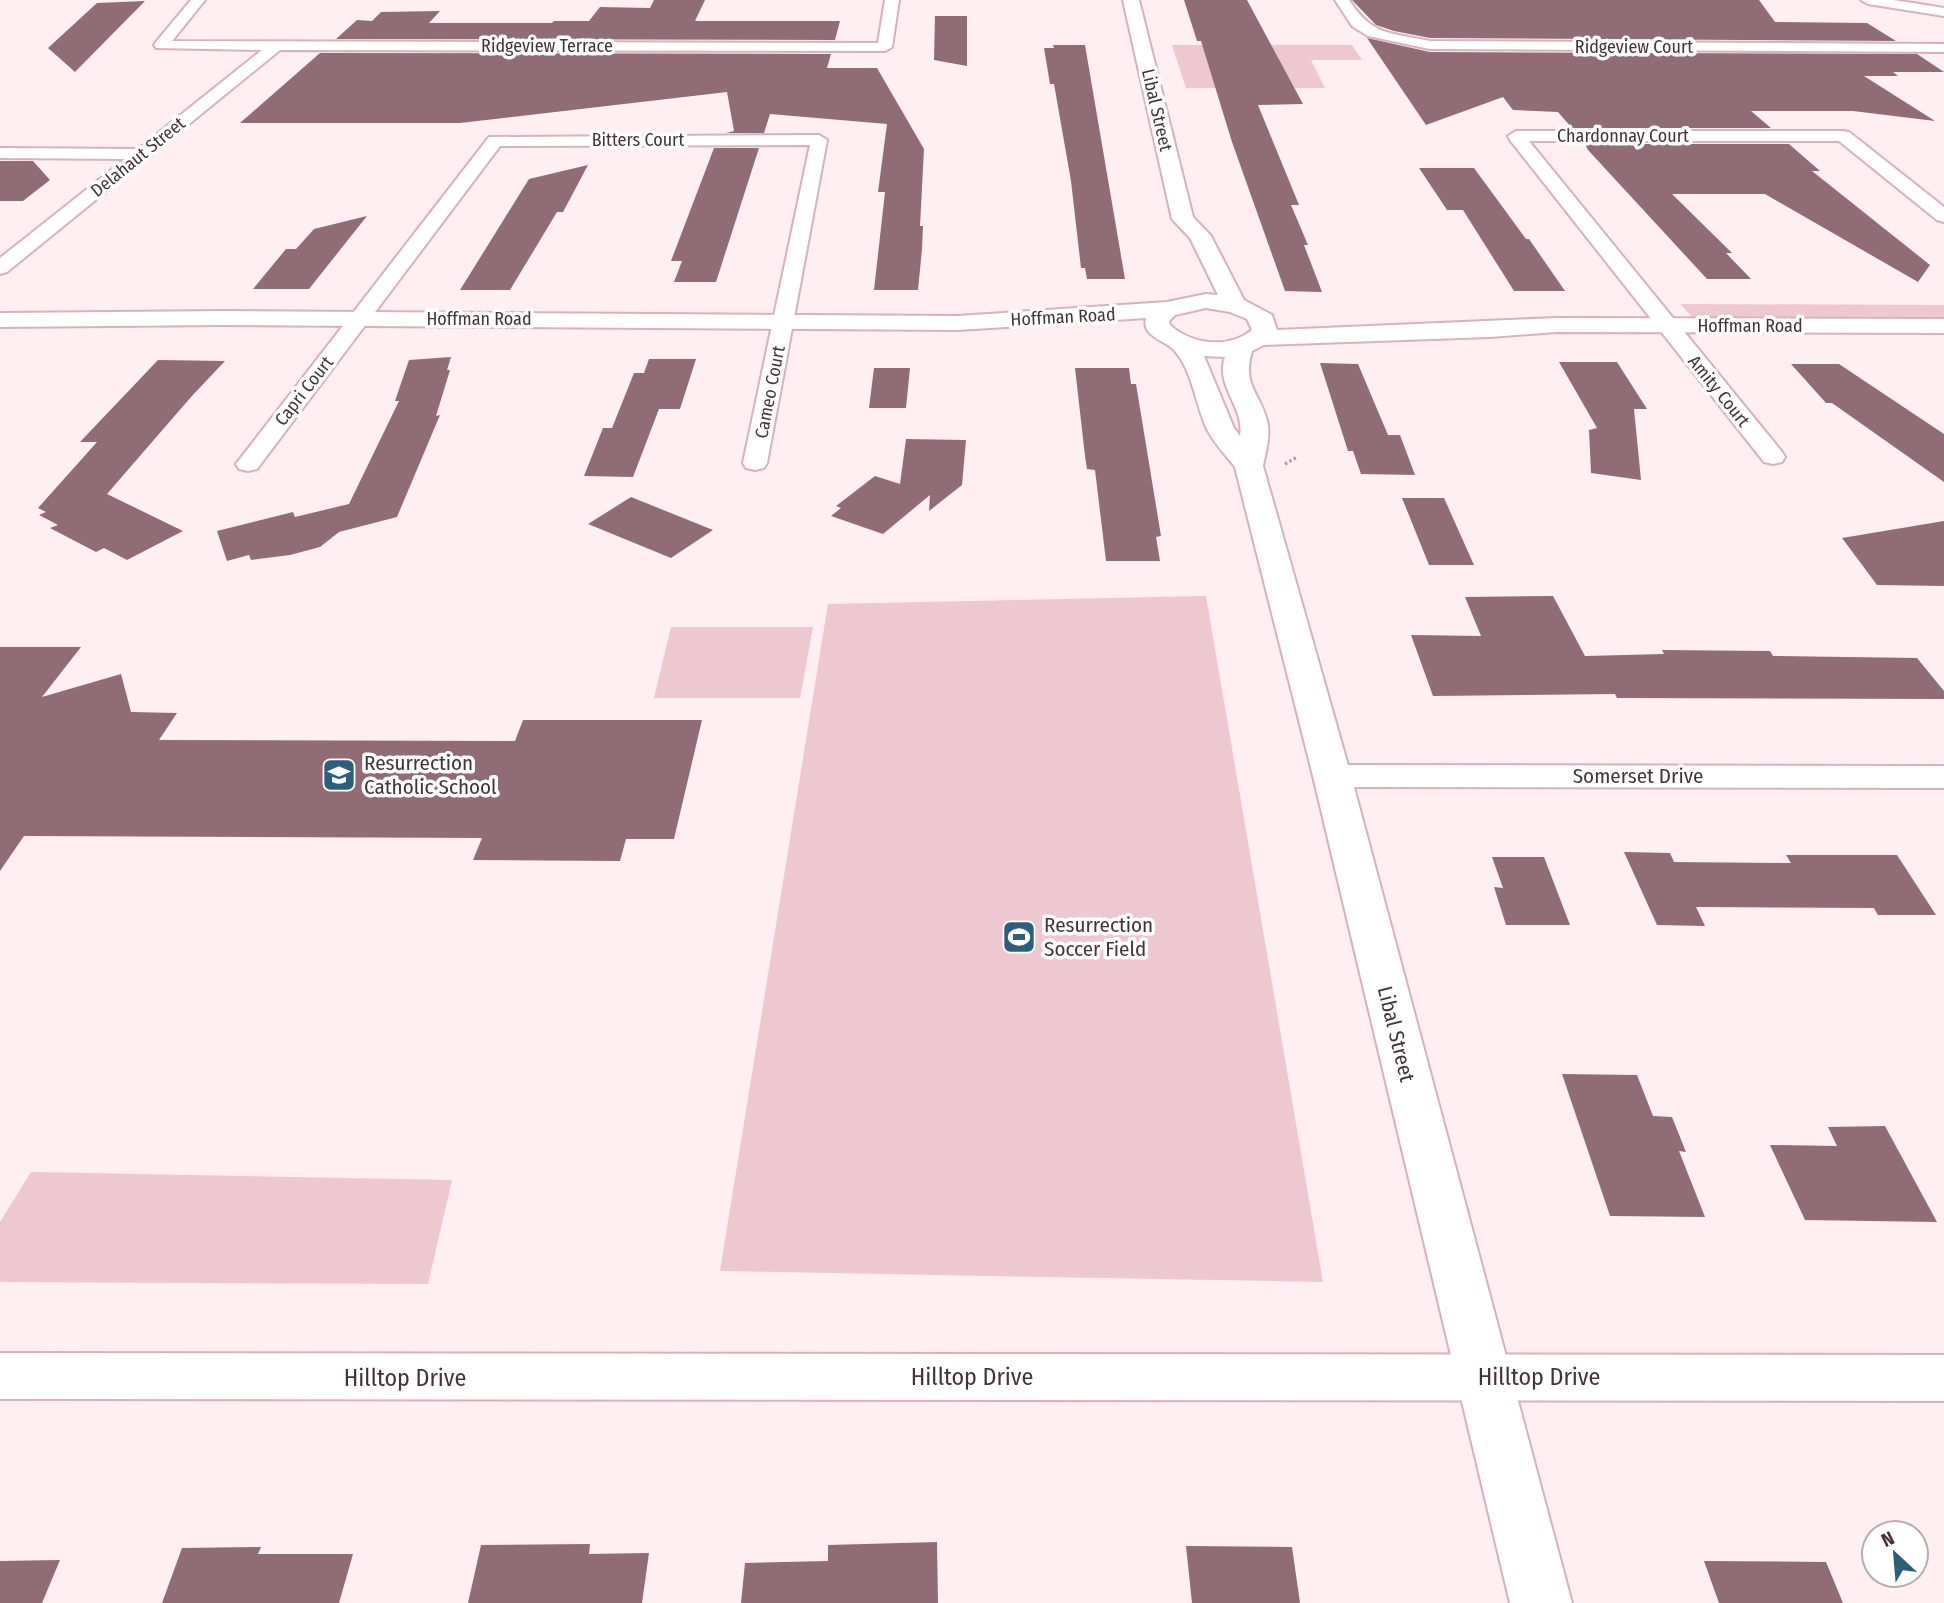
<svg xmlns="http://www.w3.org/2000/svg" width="1944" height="1603" viewBox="0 0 1944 1603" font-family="'Fira Sans Condensed',sans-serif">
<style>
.green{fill:#eec8d1}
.building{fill:#906d76}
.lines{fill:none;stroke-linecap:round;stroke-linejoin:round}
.minor-casing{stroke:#d8b1ba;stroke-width:4}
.tertiary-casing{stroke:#d8b1ba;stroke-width:4}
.path{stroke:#ad9ca0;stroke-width:3.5;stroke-dasharray:2.5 2.5;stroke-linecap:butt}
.minor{fill:#fff;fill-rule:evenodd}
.tertiary{fill:#fff;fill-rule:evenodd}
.labels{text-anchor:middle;stroke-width:7;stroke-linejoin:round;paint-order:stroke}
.far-street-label{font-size:18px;fill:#443438;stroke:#fff}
.poi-label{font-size:21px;fill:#443438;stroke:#fff;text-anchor:start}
.street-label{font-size:21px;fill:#443438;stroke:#fff}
.near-street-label{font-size:24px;fill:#443438;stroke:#fff}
</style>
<rect width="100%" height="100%" fill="#ffeef2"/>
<path class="green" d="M1172 45H1352L1362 60H1311L1325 88H1186Z
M1680 304 1944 305V319H1694Z
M1206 596 1323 1282 720 1271 828 604Z
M671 627H813L800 698H654Z
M31 1172H32L452 1180 428 1284 0 1282V1222Z"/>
<path class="building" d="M654 0H705L695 21H840L835 40 336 39 357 20 372 21 381 12 440 11 429 23H552L554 21H589L600 7 650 8Z
M1184 0H1247L1303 104 1258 105 1299 205H1291L1308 245H1304L1322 292 1285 291 1232 142 1201 41H1197Z
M1352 0H1759L1775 22 1867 23 1896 41 1430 38 1394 31 1376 25Z
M145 1 75 72 48 48 97 3Z
M935 16H967V66L934 60Z
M1367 38 1430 52 1917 54 1944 72H1893L1898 76H1864L1935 121 1853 111H1751L1771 128H1572L1558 112 1513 110 1503 97 1426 125Z
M1053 45H1085L1125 279H1087L1085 268H1081L1071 181 1054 84H1050L1044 48H1054Z
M320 53 831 54 827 68H877L924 149 920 226H923L922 249 918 290H874L885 192H878L887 124 770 114 764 133H726L734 131 727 92 460 123H240Z
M1585 144H1789L1820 171H1812L1930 265 1918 282 1765 194H1672L1732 253H1726L1751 279H1707L1588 150Z
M714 148H759L716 282H674L682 261H671Z
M0 161H33L50 180 23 201H0Z
M588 165 563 212H557L510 290H460L529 179Z
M1419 168H1474L1526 239H1529L1565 291H1514L1463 210H1447Z
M367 216 309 289H253L286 249H296L314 229Z
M451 357 447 370H450L436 416 440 415 397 517 339 532 320 547 290 555 251 560 249 555 227 561 217 531 293 512 295 517 349 504 399 401H395L409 360Z
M649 359H696L680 409H659L633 477 584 476 603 428H612L634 373H644Z
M158 360 225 361 191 397 107 494 183 531 127 560 104 548 96 552 50 528 58 525 39 515 46 512 38 508 97 442H80Z
M1559 362H1617L1647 409H1634L1641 480 1591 473 1589 430 1597 428Z
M1320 363 1358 364 1388 435H1400L1415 475 1361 474 1353 451H1348Z
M1791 364H1839L1944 434V482L1832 403H1826Z
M874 368H910L906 408H869Z
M1075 368H1129L1131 384H1136L1161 536 1156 537 1160 561H1106L1095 470 1087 469 1085 456Z
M906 439 966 440 962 485 929 511 930 495 883 534 831 516 841 508 836 506 875 476 900 484Z
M631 497 713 530 671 558 588 524Z
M1402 498H1444L1474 565H1429Z
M1944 521V586L1877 585 1842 538Z
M1553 596 1585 656 1664 654 1662 650 1770 651 1773 656 1917 658 1944 691V699L1617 698 1615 694 1433 696 1411 635 1481 636 1465 597Z
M0 647H81L42 697 121 674 131 712 177 713 159 740 515 741 523 720H702L674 839H626L620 861 473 860 482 838 24 836 0 871Z
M1624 852 1670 853 1674 862 1791 863 1786 855H1897L1936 915H1878L1874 908 1696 907 1705 926 1657 925Z
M1492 857H1544L1570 925H1506L1494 887 1503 888Z
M1562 1074 1637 1075 1653 1116 1672 1117 1686 1152 1679 1151 1705 1217 1610 1216Z
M1885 1126 1937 1222 1805 1220 1770 1145 1837 1146 1828 1127Z
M937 1542 938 1603H741L745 1563 828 1561V1545Z
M590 1544 589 1554 649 1553 642 1603H468L481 1545Z
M1186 1546 1292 1547 1300 1603H1192Z
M261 1547 258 1554H353L339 1603H162L182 1548Z
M60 1560 42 1603H0V1561Z
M1704 1561 1826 1562 1843 1603H1719Z"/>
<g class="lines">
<defs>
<path id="minor" d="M191 0H205L172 41 878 43 885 0H899L892 47 885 51 280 50 7 272 0 274V258L125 159 0 158V148L138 149 262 50 156 48 154 45 156 42Z
M1335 0H1349C1373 37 1390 32 1430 41L1944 44V52L1430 49 1368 36 1352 26Z
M1861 0H1894L1944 8V16L1868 4Z
M1516 131H1843L1849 132 1944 207V222L1937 220 1839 141H1529L1782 452 1785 457 1782 462 1773 464 1764 462 1510 140 1508 136Z
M819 135 827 140 767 463 764 468 755 470 746 468 743 463 810 145 500 146 257 469 248 471 239 469 236 464 489 137Z
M1332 765 1944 766V788L1332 787 1320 784 1316 776 1320 768Z
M0 1353 1944 1355V1401L0 1399Z"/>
<path id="tertiary" d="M1123 0H1139L1193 217 1211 236 1244 300 1272 315 1277 330 1556 318 1944 319V333L1556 332 1490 337 1264 345 1252 351C1241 388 1263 394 1268 426 1270 439 1265 454 1263 466L1351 776 1572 1603H1510L1313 776 1235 467C1225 454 1212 441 1206 427 1196 404 1192 371 1175 351 1166 340 1141 337 1146 318L958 330 225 325 0 327V313L225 311 958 316 1167 302 1206 294 1218 295 1190 238 1172 219ZM1206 308 1230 312 1247 319 1252 330C1229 349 1192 345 1170 325L1169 321 1175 315ZM1204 356 1225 357C1215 387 1245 407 1240 436L1234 428Z"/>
</defs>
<use href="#minor" class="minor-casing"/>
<use href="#tertiary" class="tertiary-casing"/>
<path class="path" d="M1285 464 1297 457"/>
<use href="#minor" class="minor"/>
<use href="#tertiary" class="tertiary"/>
</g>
<defs>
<symbol id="school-square" viewBox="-11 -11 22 22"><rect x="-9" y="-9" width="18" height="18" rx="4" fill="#2c5f7c" stroke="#fff"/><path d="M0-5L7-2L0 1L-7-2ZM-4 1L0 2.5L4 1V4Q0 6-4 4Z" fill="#fff"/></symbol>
<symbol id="stadium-square" viewBox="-11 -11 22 22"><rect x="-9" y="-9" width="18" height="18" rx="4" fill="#2c5f7c" stroke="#fff"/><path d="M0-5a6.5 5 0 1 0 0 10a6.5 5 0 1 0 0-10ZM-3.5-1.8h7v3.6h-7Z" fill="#fff"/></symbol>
</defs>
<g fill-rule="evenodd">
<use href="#school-square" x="320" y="756" width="38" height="38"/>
<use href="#stadium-square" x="1000" y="918" width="38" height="38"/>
</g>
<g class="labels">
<g class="far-street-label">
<text x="547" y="52">Ridgeview Terrace</text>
<text x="1634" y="53">Ridgeview Court</text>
<text transform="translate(1157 110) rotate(77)" y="6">Libal Street</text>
<text x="1623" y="142">Chardonnay Court</text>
<text x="638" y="146">Bitters Court</text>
<text transform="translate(138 157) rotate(-39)" y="6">Delahaut Street</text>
<text transform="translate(1063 317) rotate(-3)" y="6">Hoffman Road</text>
<text x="479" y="325">Hoffman Road</text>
<text x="1750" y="332">Hoffman Road</text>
<text transform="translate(304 391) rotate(-52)" y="6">Capri Court</text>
<text transform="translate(1719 391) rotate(51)" y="6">Amity Court</text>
<text transform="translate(770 392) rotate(-79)" y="6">Cameo Court</text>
</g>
<g class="poi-label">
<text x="364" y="770">Resurrection<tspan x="364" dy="24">Catholic School</tspan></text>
<text x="1044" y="932">Resurrection<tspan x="1044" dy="24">Soccer Field</tspan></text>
</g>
<g class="street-label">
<text x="1638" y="783">Somerset Drive</text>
<text transform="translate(1396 1034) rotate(76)" y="7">Libal Street</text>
</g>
<g class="near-street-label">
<text x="972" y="1385">Hilltop Drive</text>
<text x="1539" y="1385">Hilltop Drive</text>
<text x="405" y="1386">Hilltop Drive</text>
</g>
</g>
<g transform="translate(1895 1554) rotate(334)"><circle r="33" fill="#ffffff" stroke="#b4aeaf" stroke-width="2"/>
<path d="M0-5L12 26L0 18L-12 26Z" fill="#2c5f7c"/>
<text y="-10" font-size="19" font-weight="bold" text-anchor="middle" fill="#443438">N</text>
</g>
</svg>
